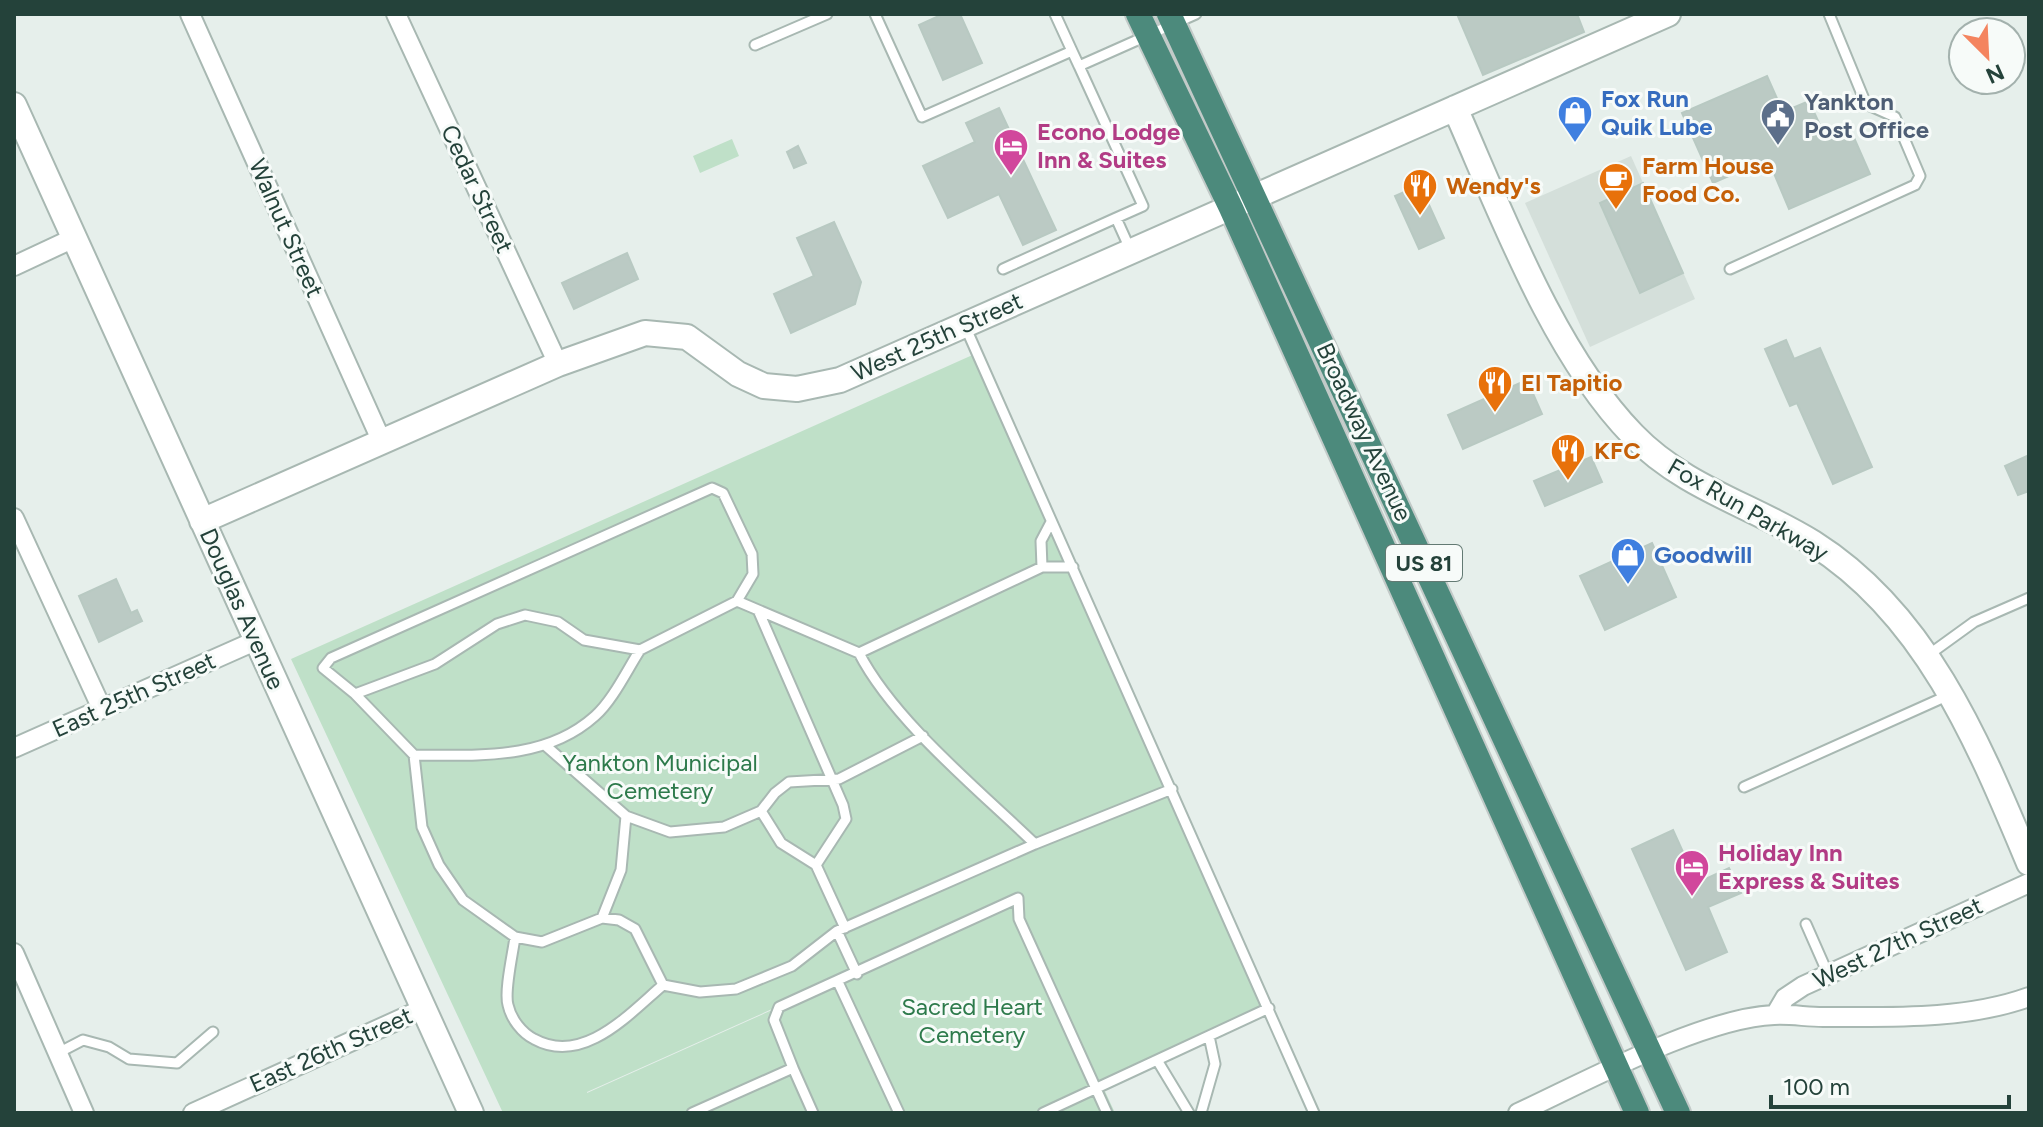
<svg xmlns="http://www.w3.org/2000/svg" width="2043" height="1127" viewBox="0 0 2043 1127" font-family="Figtree,sans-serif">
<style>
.built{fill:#d4dfda}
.green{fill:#bfe0c8;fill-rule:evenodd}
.building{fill:#bbcac4;stroke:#b8c9c2;stroke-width:2}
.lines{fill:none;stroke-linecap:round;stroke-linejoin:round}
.service-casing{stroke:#a8b8b2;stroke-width:13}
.minor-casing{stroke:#a8b8b2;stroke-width:22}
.tertiary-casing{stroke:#a8b8b2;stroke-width:28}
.trunk-casing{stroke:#c2cac8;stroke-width:28}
.service{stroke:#fff;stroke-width:9}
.minor{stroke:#fff;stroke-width:18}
.tertiary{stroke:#fff;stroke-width:24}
.trunk{stroke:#4c8a7c;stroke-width:24}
.labels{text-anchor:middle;stroke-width:6;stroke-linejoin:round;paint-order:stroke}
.shield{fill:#f7fbf9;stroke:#637a73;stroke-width:2}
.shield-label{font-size:22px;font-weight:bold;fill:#24423a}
.shop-label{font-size:24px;font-weight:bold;fill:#366cbe;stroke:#f7fbf9;text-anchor:start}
.service-label{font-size:24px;font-weight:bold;fill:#4e5e75;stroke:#f7fbf9;text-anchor:start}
.hotel-label{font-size:24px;font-weight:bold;fill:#b23c85;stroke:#f7fbf9;text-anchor:start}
.food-label{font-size:24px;font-weight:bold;fill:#c56008;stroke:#f7fbf9;text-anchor:start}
.street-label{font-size:24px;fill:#24423a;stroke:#f7fbf9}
.park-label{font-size:24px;fill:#2d7a4b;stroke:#f7fbf9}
</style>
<rect width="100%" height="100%" fill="#e6efeb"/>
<path class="built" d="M1631 156 1695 299 1590 347 1525 203Z"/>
<path class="green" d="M732 139 739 156 700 173 693 156Z
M977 353 1269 1008 1103 1087 1115 1113H503L291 659ZM808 993V994L587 1093V1092Z"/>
<path class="building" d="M943 14H960L982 63 943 80 919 25Z
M1457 14H1577L1584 32 1483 75Z
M1767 76 1783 112 1809 101 1824 134 1848 124 1870 174 1789 209 1768 159 1713 183 1682 113Z
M999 108 1056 230 1023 245 999 194 948 218 923 166 975 142 966 123Z
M798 146 806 163 794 168 787 152Z
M1643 183 1683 273 1640 293 1600 203Z
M1420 185 1444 238 1419 249 1395 196Z
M834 222 861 282 855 304 791 333 774 294 814 276 797 238Z
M627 253 638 279 574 309 562 283Z
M1786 340 1794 359 1820 348 1872 467 1833 484 1797 403 1790 406 1765 349Z
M1527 380 1542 414 1463 449 1448 415Z
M2029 455V491L2018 495 2005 466Z
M1591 457 1602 482 1545 506 1534 481Z
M1652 543 1676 597 1605 630 1580 576Z
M116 579 131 613 137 610 142 621 99 642 79 596Z
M1673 830 1697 883 1729 868 1741 893 1708 907 1727 952 1686 970 1632 849Z"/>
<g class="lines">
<defs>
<path id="service" d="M875 14 922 117 1072 51 1055 14
M755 45 827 14
M1072 51 1079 66 1196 14
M1079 66 1143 206 1116 218
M1003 269 1116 218 1130 249
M1730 269 1915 185 1920 176 1895 117 1866 104 1829 14
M965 326 1314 1113
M1042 567 1041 541 1051 522
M737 601 753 574 752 554 723 493 712 488 331 658 323 668 355 694 414 755 422 827 439 865 463 900 515 937 542 942 602 918 619 920 635 929 663 985 700 992 736 989 792 966 837 931 1035 844
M758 610 843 805 846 819 816 865
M859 653C894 721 979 790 1035 844L1172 789
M1927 656 1974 622 2029 598
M355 694 435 664 497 624 525 615 558 622 584 640 640 650 737 601 859 653 1042 567H1073
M546 746 626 816 621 870 602 918
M414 755C477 755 545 761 595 716 613 700 627 670 640 650
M1744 787 1949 695
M761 811 781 843 816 865 845 928
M626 816 670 832 724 827 761 811 775 793 789 782 839 779 923 736
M1806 924 1828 974
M837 931 857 974
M515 937C513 953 504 991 508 1005 511 1019 522 1033 534 1039 583 1066 629 1014 663 985
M838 982 899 1113
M58 1053 83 1040 109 1047 129 1059 177 1063 213 1032
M1157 1060 1189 1113
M793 1068 774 1020 779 1007 1018 898 1019 919 1107 1113
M692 1113 793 1068 813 1113
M1043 1113 1269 1008
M1201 1113 1215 1064 1209 1036"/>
<path id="minor" d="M190 14 382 442
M396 14 558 364
M14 266 74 238
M14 518 102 709
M14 748 255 641
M14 953 84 1113
M1775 1015 1785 998 1803 986 2029 883
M193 1113 425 1008
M1518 1113C1585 1082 1702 1018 1774 1015 1790 1014 1807 1017 1823 1017 1890 1017 1965 1020 2029 997"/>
<path id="tertiary" d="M14 105 471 1113
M1455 108C1501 212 1553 353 1633 435 1684 488 1752 505 1813 543 1927 615 1979 744 2029 863
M202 521 558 364 645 333 687 337 738 374 764 386 797 389 840 380 1668 14"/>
<path id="trunk" d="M1138 14 1231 208 1637 1113
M1169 14 1678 1113"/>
</defs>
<use href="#service" class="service-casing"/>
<use href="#minor" class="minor-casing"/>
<use href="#tertiary" class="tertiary-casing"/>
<use href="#trunk" class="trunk-casing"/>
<use href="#service" class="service"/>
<use href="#minor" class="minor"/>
<use href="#tertiary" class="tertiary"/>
<use href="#trunk" class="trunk"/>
</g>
<defs>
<symbol id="shop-pin" viewBox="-11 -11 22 30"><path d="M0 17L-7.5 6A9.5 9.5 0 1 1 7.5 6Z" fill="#3f7fe0" stroke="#f7fbf9"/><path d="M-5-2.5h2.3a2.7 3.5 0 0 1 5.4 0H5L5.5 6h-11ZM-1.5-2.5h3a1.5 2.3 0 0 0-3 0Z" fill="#fff"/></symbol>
<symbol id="civic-pin" viewBox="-11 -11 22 30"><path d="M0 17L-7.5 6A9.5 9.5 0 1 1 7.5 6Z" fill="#5c6f8a" stroke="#f7fbf9"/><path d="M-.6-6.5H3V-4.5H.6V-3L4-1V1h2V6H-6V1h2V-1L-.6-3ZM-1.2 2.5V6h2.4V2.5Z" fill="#fff"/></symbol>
<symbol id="hotel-pin" viewBox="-11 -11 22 30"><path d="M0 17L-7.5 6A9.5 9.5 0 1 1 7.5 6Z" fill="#d1479c" stroke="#f7fbf9"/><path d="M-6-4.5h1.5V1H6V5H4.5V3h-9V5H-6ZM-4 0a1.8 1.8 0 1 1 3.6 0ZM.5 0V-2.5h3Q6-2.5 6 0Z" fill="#fff"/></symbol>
<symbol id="cafe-pin" viewBox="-11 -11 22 30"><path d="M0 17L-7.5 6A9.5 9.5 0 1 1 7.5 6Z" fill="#e8710a" stroke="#f7fbf9"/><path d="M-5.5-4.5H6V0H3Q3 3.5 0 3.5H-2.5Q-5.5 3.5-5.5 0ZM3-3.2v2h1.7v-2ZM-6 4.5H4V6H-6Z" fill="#fff"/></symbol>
<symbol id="restaurant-pin" viewBox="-11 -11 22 30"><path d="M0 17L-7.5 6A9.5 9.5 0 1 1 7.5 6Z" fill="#e8710a" stroke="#f7fbf9"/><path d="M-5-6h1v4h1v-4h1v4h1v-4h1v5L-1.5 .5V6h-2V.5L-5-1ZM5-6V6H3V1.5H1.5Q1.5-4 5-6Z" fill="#fff"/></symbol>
</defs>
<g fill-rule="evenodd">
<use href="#shop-pin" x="1555" y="93" width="40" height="54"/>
<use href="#civic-pin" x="1758" y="96" width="40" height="54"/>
<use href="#hotel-pin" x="991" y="126" width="40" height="54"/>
<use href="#cafe-pin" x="1596" y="160" width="40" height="54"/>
<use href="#restaurant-pin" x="1400" y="166" width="40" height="54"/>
<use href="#restaurant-pin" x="1475" y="363" width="40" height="54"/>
<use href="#restaurant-pin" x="1548" y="431" width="40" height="54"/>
<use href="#shop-pin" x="1608" y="535" width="40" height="54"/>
<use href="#hotel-pin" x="1672" y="847" width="40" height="54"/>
</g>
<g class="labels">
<rect class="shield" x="1386" y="545" width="76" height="36" rx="6"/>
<g class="shield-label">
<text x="1424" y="571">US 81</text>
</g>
<g class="shop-label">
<text x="1601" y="107">Fox Run<tspan x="1601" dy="28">Quik Lube</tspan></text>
<text x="1654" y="563">Goodwill</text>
</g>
<g class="service-label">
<text x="1804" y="110">Yankton<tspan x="1804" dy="28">Post Office</tspan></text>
</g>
<g class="hotel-label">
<text x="1037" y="140">Econo Lodge<tspan x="1037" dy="28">Inn &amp; Suites</tspan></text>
<text x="1718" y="861">Holiday Inn<tspan x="1718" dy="28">Express &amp; Suites</tspan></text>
</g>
<g class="food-label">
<text x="1642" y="174">Farm House<tspan x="1642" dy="28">Food Co.</tspan></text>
<text x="1446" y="194">Wendy's</text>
<text x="1521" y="391">El Tapitio</text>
<text x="1594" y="459">KFC</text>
</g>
<g class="street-label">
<text transform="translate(477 189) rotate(65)" y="8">Cedar Street</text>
<text transform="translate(286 228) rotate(66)" y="8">Walnut Street</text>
<text transform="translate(937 337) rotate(-24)" y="8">West 25th Street</text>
<text transform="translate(1364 432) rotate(65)" y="8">Broadway Avenue</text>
<text transform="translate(1748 510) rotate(30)" y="8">Fox Run Parkway</text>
<text transform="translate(242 609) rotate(66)" y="8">Douglas Avenue</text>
<text transform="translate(134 695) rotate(-24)" y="8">East 25th Street</text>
<text transform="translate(1898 943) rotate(-25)" y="8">West 27th Street</text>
<text transform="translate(331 1050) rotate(-24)" y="8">East 26th Street</text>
</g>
<g class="park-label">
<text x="660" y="771">Yankton Municipal<tspan x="660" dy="28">Cemetery</tspan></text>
<text x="972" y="1015">Sacred Heart<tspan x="972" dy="28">Cemetery</tspan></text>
</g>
</g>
<rect width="2043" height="1127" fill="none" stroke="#24423a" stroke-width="32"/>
<g transform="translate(1987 56) rotate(156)"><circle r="38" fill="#f7fbf9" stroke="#a3b1ad" stroke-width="2"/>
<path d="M0-6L14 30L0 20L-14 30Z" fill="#f4845f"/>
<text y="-12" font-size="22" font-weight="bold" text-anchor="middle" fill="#24423a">N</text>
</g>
<path d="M1771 1095v12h238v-12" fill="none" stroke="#24423a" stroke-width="4"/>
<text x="1783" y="1095" font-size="24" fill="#24423a" stroke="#f7fbf9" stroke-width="6" paint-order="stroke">100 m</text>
</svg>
